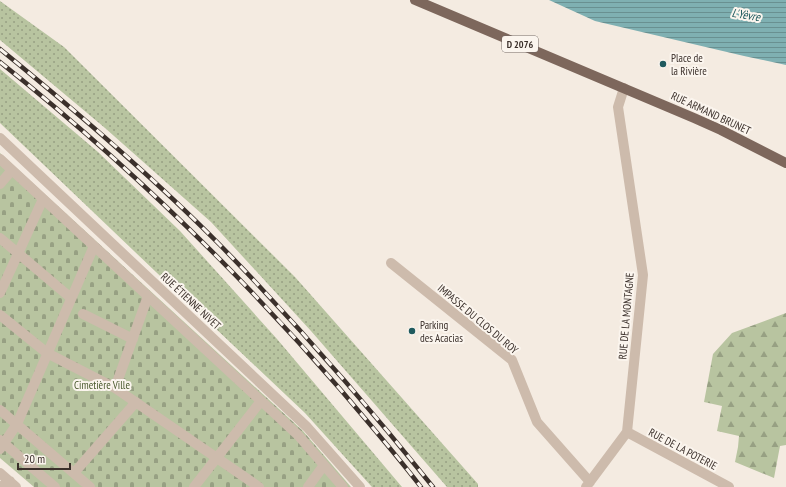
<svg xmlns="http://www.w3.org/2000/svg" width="786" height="487" viewBox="0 0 786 487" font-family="'PT Sans Narrow',sans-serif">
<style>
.grass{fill:url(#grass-dots)}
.forest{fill:url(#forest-firs)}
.cemetery{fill:url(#cemetery-stones)}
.water{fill:url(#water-rules)}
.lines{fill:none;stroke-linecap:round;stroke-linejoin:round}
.minor{stroke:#cdbbac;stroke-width:10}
.major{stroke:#7d675c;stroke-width:10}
.rail-casing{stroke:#3b302b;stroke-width:4.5}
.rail{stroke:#fbf5ee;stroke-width:3;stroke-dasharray:9;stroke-linecap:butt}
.poi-dot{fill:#1f5a5e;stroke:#fbf5ee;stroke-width:1.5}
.labels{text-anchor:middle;stroke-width:4;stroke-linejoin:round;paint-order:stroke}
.shield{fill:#fbf5ee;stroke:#756b66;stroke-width:1}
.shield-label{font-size:10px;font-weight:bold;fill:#3b302b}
.poi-label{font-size:11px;fill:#3b302b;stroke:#fbf5ee;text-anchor:start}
.street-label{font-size:11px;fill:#3b302b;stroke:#fbf5ee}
.park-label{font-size:11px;fill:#4a5a2e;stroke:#fbf5ee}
.water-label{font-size:12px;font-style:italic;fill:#1f5a5e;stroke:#fbf5ee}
</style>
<defs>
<pattern id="grass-dots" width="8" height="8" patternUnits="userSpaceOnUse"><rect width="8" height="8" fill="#b8c4a0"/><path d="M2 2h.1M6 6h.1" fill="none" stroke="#97a083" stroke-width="1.8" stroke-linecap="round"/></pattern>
<pattern id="forest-firs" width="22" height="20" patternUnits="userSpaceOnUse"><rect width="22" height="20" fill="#b8c4a0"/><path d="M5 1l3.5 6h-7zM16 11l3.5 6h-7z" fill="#97a083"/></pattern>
<pattern id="cemetery-stones" width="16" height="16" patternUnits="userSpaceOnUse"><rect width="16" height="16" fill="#b8c4a0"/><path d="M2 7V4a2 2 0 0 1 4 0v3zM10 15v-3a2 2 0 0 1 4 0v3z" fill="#97a083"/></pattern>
<pattern id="water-rules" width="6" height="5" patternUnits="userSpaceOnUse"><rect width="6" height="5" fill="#7fb0b2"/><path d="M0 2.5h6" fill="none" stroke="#699091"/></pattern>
</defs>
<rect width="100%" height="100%" fill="#f4ebe1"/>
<path class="grass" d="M0 1 64 47 295 277 478 484V487H447L311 331 211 222 105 128 0 40Z
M0 69 98 152 180 231 277 339 402 487H372L305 413 156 272 0 123Z"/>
<path class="forest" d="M786 313V445L780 446 774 478 735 462 738 447 739 436 717 431 722 406 704 402 713 354 732 333Z"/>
<path class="cemetery" d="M0 153 303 431 351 487H34L0 458Z"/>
<path class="water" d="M549 0H786V65L744 56 595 21Z"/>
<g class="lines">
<path class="minor" d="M0 138 307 427 360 487
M0 159 298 435 343 487
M0 184 12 170
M0 238 71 298
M391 263 512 360 537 422 590 482
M0 293 43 199
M83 314 133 339
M0 315 47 353 115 388 259 487
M115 388 148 296
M0 410 90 487
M627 432 729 487
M0 440 55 487
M0 449 17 424 94 246
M0 473 16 487
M74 473 136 402
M0 487 10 481
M194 487 261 401
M308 487 324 465
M586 487 627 432 643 275 618 107 624 88"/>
<path class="major" d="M415 0 694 118 721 130 786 163"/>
<defs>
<path id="rail" d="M0 49C76 111 151 175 220 245 295 322 366 403 433 487
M0 62C123 160 237 270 340 389 367 421 395 453 421 487"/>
</defs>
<use href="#rail" class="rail-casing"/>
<use href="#rail" class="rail"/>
</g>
<g class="poi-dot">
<circle cx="663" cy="64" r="4"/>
<circle cx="412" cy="331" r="4"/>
</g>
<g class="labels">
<rect class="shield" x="502" y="36" width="36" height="16" rx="3"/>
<g class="shield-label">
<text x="520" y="48">D 2076</text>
</g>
<g class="poi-label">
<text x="671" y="62">Place de<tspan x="671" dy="13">la Rivière</tspan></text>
<text x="420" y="329">Parking<tspan x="420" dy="13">des Acacias</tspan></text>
</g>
<g class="street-label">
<text transform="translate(711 113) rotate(25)" y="4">RUE ARMAND BRUNET</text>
<text transform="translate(191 301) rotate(43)" y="4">RUE ÉTIENNE NIVET</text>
<text transform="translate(626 316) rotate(-85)" y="4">RUE DE LA MONTAGNE</text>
<text transform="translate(478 319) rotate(40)" y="4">IMPASSE DU CLOS DU ROY</text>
<text transform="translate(683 449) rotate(28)" y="4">RUE DE LA POTERIE</text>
</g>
<g class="park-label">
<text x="102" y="389">Cimetière Ville</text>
</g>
<g class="water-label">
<text transform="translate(746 15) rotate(9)" y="4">L'Yèvre</text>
</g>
</g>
<path d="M18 463v6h52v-6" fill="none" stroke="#3b302b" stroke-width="2"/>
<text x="24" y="463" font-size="12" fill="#3b302b" stroke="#fbf5ee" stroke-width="3" paint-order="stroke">20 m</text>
</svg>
